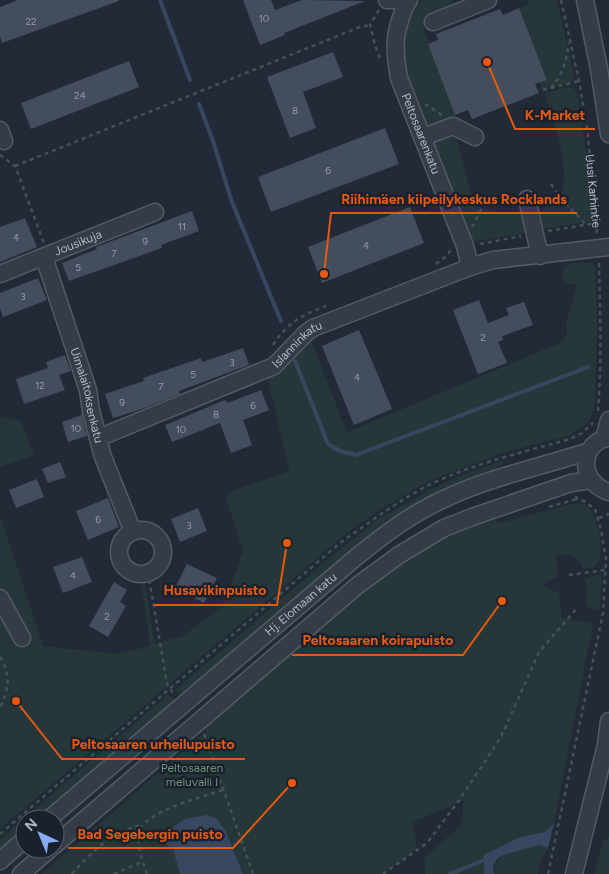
<svg xmlns="http://www.w3.org/2000/svg" width="609" height="874" viewBox="0 0 609 874" font-family="Figtree,sans-serif">
<style>
.green{fill:#253739}
.water{fill:#384760}
.lines{fill:none;stroke-linecap:round;stroke-linejoin:round}
.stream{stroke:#384760;stroke-width:4}
.building{fill:#434d5c}
.minor-casing{stroke:#535a65;stroke-width:19}
.path{stroke:#425256;stroke-width:2.5;stroke-dasharray:4 4;stroke-linecap:butt}
.minor{stroke:#353c48;stroke-width:16}
.labels{text-anchor:middle;stroke-width:5;stroke-linejoin:round;paint-order:stroke}
.number-label{font-size:10px;fill:#959caa}
.street-label{font-size:12px;fill:#b0b7c4;stroke:#1b212c}
.park-label{font-size:12px;fill:#699375;stroke:#1b212c}
.leader{fill:none;stroke:#e8590c;stroke-width:2}
.callout-dot{fill:#e8590c;stroke:#1b212c;stroke-width:2}
.callout-label{font-size:14px;text-anchor:middle;font-weight:bold;fill:#e8590c;stroke:#1b212c;stroke-width:5;stroke-linejoin:round;paint-order:stroke}
</style>
<rect width="100%" height="100%" fill="#222a37"/>
<path class="green" d="M424 0H452L454 4 437 13 423 28 457 118 431 125 424 124 400 62 404 33 410 14 414 7Z
M528 0H557L574 75 571 82 542 89 539 83 547 79 519 8 529 4Z
M569 87 573 88 577 92 587 159 593 215 591 221 586 222 542 229V210C547 205 555 201 560 195 574 177 551 115 545 93Z
M448 137 457 139 474 206 503 213 519 214 523 219 526 233 470 242 431 143 440 138Z
M572 263H593L595 266 597 323 595 401 592 414 588 423 570 435 502 453 429 481 379 510 343 536 0 829V515L43 646 117 654 150 646 141 579 144 578 155 644 183 636 223 607 243 551 226 498 229 492 290 471 267 377 310 338 347 432 560 343 567 334 566 323 577 285 564 283 561 278 565 267Z
M0 417 21 421 34 455 0 467Z
M503 460V464L481 478 436 497 183 696 175 690 328 559 378 519 432 489 452 479Z
M572 504C577 504 584 503 588 506 597 515 605 553 598 563 595 568 590 568 584 569 576 555 573 553 556 556L558 576 545 583V587L559 593 562 617 593 624 554 823 545 832 520 837 484 855V874H425V858L462 824 463 801 412 822 417 849 383 874H42L204 733 205 734 207 732 205 726 364 590 390 570 445 536 459 529 495 520 499 523Z
M602 574 600 610 591 608 587 606 585 580 593 576Z
M169 694 176 702 38 819H25V830L0 851V839Z
M609 837V874H594L603 841Z
M539 845 548 848 541 860 537 874H494C493 851 521 849 539 845Z"/>
<path class="water" d="M207 815 217 819 226 832 243 874H180L173 849 163 842V834L185 819Z
M554 823 548 848 539 845 506 854 498 858 493 866 494 874H484V855L520 837 545 832Z"/>
<g class="lines">
<path class="stream" d="M160 0 190 80
M199 104 213 141 232 202 281 321
M295 361 328 444 340 451 356 455 588 367
M450 874 487 859"/>
</g>
<path class="building" d="M18 0H118L119 1 2 43 0 36V7Z
M243 0H271L275 10 302 0 365 1 284 33 285 35 260 45Z
M519 8 547 80 535 84 539 93 472 119 468 110 455 115 428 44 438 40 436 34 500 9 503 15Z
M333 52 343 77 303 92 316 128 290 138 267 77Z
M129 61 139 87 31 129 21 103Z
M385 128 399 164 271 212 258 177Z
M410 207 424 243 322 283 308 247Z
M192 211 199 231 161 245 162 248 69 281 62 263 97 249 96 247Z
M25 218 37 247 0 262V227Z
M38 278 47 300 3 317 0 308V293Z
M479 300 488 323 509 315 506 308 524 302 533 325 502 336 503 340 498 342 507 363 478 374 453 310Z
M359 330 392 409 354 425 322 346Z
M243 348 249 365 179 391 180 394 139 410 113 418 105 394 144 381 143 378 201 358 202 362Z
M65 355 71 371 59 375 65 390 24 404 16 379 48 368 46 362Z
M261 390 269 410 243 420 252 445 231 453 220 423 172 442 165 425 225 400 227 403Z
M82 415 87 436 68 442 62 422Z
M60 462 66 477 48 483 42 469Z
M37 479 44 497 16 508 9 490Z
M108 498 119 527 88 540 76 511Z
M198 508 207 531 180 542 171 519Z
M82 557 92 582 63 593 53 567Z
M187 564 217 578 204 603 175 588Z
M114 582 127 590 120 602 126 606 108 637 89 626Z"/>
<g class="lines">
<defs>
<g id="minor">
<path d="M387 0H409"/>
<path id="s2" d="M408 0C394 30 393 46 399 78L465 246 470 267"/>
<path d="M585 0 599 69 609 134"/>
<path d="M433 22 488 0"/>
<path d="M0 130 4 141"/>
<path d="M423 137 453 126 475 137"/>
<path d="M527 199 540 256"/>
<path id="s3" d="M44 257 88 390 91 411 103 457 133 532"/>
<path id="s4" d="M0 274 155 212"/>
<path d="M609 437C578 444 579 483 609 492"/>
<path id="s5" d="M98 438 274 366 306 333 313 328 470 267 493 260 609 247"/>
<path d="M604 439 609 420"/>
<circle cx="141" cy="552" r="22"/>
<path d="M0 598 22 638"/>
<path id="s6" d="M49 819 354 559C382 536 411 514 444 499 490 477 541 467 589 451"/>
<path d="M55 845 358 585 399 555 444 528 472 517 571 483 591 480"/>
<path d="M0 861 25 839"/>
<path d="M21 874 50 849"/>
<path d="M574 874 606 745 609 721"/>
</g>
</defs>
<use href="#minor" class="minor-casing"/>
<g class="path">
<path id="s1" d="M561 0 579 81 587 127 597 233"/>
<path d="M379 10 370 25 375 45 381 61"/>
<path d="M551 88C563 74 566 61 569 43"/>
<path d="M543 90 579 81"/>
<path d="M425 104 442 115"/>
<path d="M0 155 15 166 44 243"/>
<path d="M15 166 360 27 370 25"/>
<path d="M551 184 559 196 586 225"/>
<path d="M472 227 482 208 492 198"/>
<path d="M548 231 596 223"/>
<path d="M480 244 521 236"/>
<path d="M436 264 445 257 452 249"/>
<path d="M273 345C287 323 302 315 326 306"/>
<path d="M598 411C602 361 600 311 599 261"/>
<path d="M549 507 577 499"/>
<path d="M599 518 609 514"/>
<path d="M148 572 167 684 174 695"/>
<path d="M569 575 605 570"/>
<path d="M0 657C12 677 8 689 0 709"/>
<path d="M204 734 253 874"/>
<path d="M0 834 340 543C370 522 399 500 431 484 475 463 524 452 570 439L582 433 593 423"/>
<path d="M72 874C91 852 113 831 142 825"/>
<path d="M114 874 142 862"/>
<path d="M147 874 141 856 137 832C152 809 196 799 223 790"/>
<path d="M383 874 427 843 460 799 501 737 539 652 577 608"/>
<path d="M548 874 603 613 606 559 601 530 595 509 584 501 577 499 576 496"/>
</g>
<use href="#minor" class="minor"/>
</g>
<g class="labels">
<g class="number-label">
<text x="264" y="22">10</text>
<text x="31" y="25">22</text>
<text x="80" y="99">24</text>
<text x="295" y="114">8</text>
<text x="328" y="174">6</text>
<text x="182" y="230">11</text>
<text x="16" y="241">4</text>
<text x="145" y="245">9</text>
<text x="366" y="249">4</text>
<text x="114" y="257">7</text>
<text x="78" y="271">5</text>
<text x="23" y="300">3</text>
<text x="483" y="341">2</text>
<text x="232" y="366">3</text>
<text x="193" y="378">5</text>
<text x="357" y="381">4</text>
<text x="40" y="389">12</text>
<text x="161" y="390">7</text>
<text x="122" y="406">9</text>
<text x="253" y="409">6</text>
<text x="216" y="418">8</text>
<text x="76" y="432">10</text>
<text x="181" y="433">10</text>
<text x="98" y="523">6</text>
<text x="189" y="529">3</text>
<text x="73" y="579">4</text>
<text x="107" y="620">2</text>
</g>
<g class="street-label">
<text dy="4" stroke="none"><textPath href="#s2" startOffset="140">Peltosaarenkatu</textPath></text>
<text dy="4" stroke="none"><textPath href="#s1" startOffset="194">Uusi Karhintie</textPath></text>
<text dy="4" stroke="none"><textPath href="#s4" startOffset="84">Jousikuja</textPath></text>
<text dy="4" stroke="none"><textPath href="#s5" startOffset="222">Islanninkatu</textPath></text>
<text dy="4" stroke="none"><textPath href="#s3" startOffset="145">Uimalaitoksenkatu</textPath></text>
<text dy="4" stroke="none"><textPath href="#s6" startOffset="331">Hj. Elomaan katu</textPath></text>
</g>
<g class="park-label">
<text x="192" y="772">Peltosaaren<tspan x="192" dy="14">meluvalli I</tspan></text>
</g>
</g>
<path class="leader" d="M487 62L515 129H595M324 274L331 213H577M287 543L277 605H154M502 601L463 655H292M16 701L62 759H245M292 783L233 848H68"/>
<g class="callout-dot">
<circle cx="487" cy="62" r="5"/>
<circle cx="324" cy="274" r="5"/>
<circle cx="287" cy="543" r="5"/>
<circle cx="502" cy="601" r="5"/>
<circle cx="16" cy="701" r="5"/>
<circle cx="292" cy="783" r="5"/>
</g>
<g class="callout-label">
<text x="555" y="120">K-Market</text>
<text x="454" y="204">Riihimäen kiipeilykeskus Rocklands</text>
<text x="215" y="595">Husavikinpuisto</text>
<text x="378" y="645">Peltosaaren koirapuisto</text>
<text x="153" y="749">Peltosaaren urheilupuisto</text>
<text x="150" y="839">Bad Segebergin puisto</text>
</g>
<g transform="translate(40 834) rotate(316)"><circle r="24" fill="#1b212c" stroke="#575d69"/>
<path d="M0-4L9 19L0 12L-9 19Z" fill="#88acf1"/>
<text y="-8" font-size="14" font-weight="bold" text-anchor="middle" fill="#b0b7c4">N</text>
</g>
</svg>
